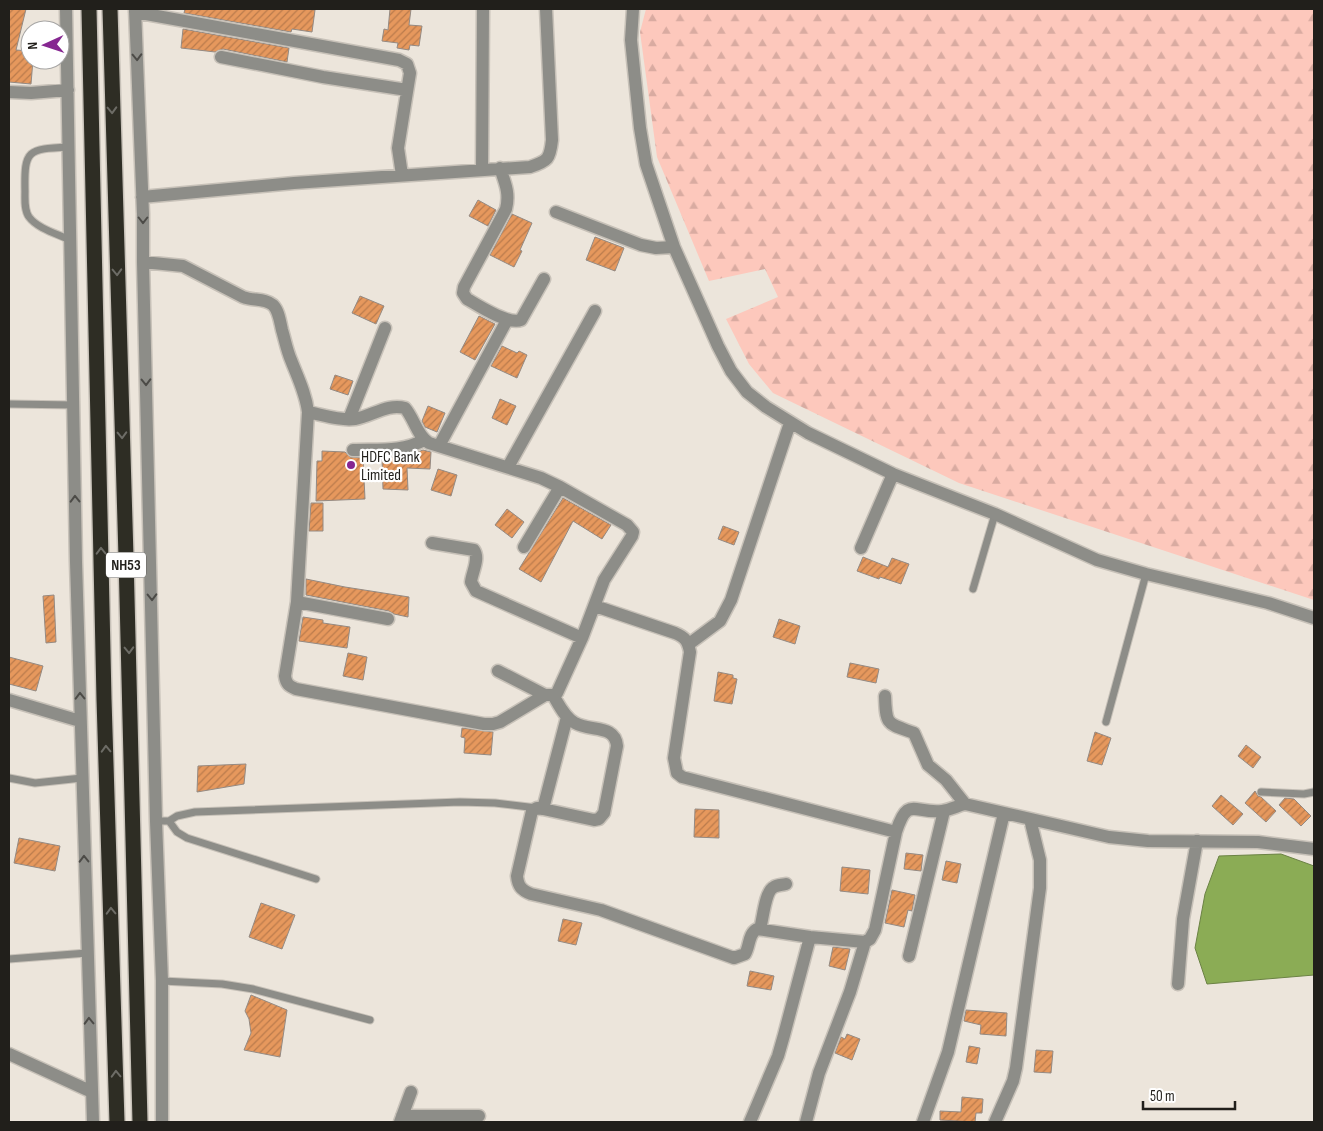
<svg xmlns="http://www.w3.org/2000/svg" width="1323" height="1131" viewBox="0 0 1323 1131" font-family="'Sofia Sans Condensed',sans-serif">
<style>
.forest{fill:url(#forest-firs)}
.water{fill:#8bac55;stroke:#6b8244}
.building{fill:url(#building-hatch);stroke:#948a83}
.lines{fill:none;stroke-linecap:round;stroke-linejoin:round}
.lane-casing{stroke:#c7c1b8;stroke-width:9}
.street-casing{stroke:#c7c1b8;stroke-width:15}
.highway-casing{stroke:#c7c1b8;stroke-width:18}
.lane{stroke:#8d8d88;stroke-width:7}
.street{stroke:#8d8d88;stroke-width:12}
.highway{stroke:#2e2d24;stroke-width:15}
.oneway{stroke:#4c4b47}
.oneway2{stroke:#6d6c66}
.poi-dot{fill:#862791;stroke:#fff;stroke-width:2}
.labels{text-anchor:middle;stroke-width:4.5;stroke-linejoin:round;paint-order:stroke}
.shield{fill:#fff;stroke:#64625f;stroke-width:1}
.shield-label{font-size:15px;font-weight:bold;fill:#211f1b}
.poi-label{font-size:16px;fill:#211f1b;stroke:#fff;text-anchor:start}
</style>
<defs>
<pattern id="forest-firs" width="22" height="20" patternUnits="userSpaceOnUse" patternTransform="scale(1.25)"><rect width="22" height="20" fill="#fdc8bc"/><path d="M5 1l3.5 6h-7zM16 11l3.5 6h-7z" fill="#d9aba1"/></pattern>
<pattern id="building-hatch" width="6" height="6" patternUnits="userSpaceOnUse" patternTransform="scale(1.25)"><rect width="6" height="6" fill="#e6985d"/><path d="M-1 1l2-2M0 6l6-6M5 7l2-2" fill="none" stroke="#ba7b4c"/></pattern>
</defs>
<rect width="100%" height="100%" fill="#ece5db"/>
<path class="forest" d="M646 9H1314V600L959 483 773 393 749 364 726 319 778 297 765 269 709 281 657 157 640 32Z"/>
<path class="water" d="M1281 854 1314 866V975L1207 984 1195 948 1205 894 1219 856Z"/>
<path class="building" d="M9 9H26L16 50 30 51V60H33L31 84 9 82Z
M185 9H307L315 10 312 32 292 29 291 32 184 13Z
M390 9H411L409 25 422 26 419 46 410 45 409 50 397 48 398 43 382 41 384 29 388 30Z
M183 29 289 48 287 62 223 49 215 52 181 48Z
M478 200 496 210 488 226 469 216Z
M512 214 532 223 520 250 522 251 514 267 490 255Z
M595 237 624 248 615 271 586 260Z
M360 296 384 306 376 324 352 313Z
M479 316 495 324 475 360 460 352Z
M502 346 517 353 519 351 527 355 517 378 491 366Z
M335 375 353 381 348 395 330 389Z
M500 399 516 406 507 425 492 418Z
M428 406 445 413 437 432 425 427 422 421Z
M423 450 431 452 430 469 407 468 408 490 383 489 382 458 418 455V452Z
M322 451 345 452 350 457 363 458 365 499 316 501 317 461H322Z
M438 469 457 475 451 496 431 490Z
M563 498 611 525 602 539 573 521 541 582 519 569Z
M311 503H323V531H309Z
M507 509 524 522 512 538 495 525Z
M723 526 739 532 734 545 718 539Z
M863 557 888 567 892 558 909 564 901 584 880 577 879 579 857 571Z
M306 579 345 587 409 597 408 617 394 614 389 611 306 595Z
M54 595 56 642 46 643 43 596Z
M303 617 323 620V623L350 627 347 648 299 641Z
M779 619 800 626 795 644 773 637Z
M348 653 367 657 363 680 343 676Z
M9 657 43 666 36 691 9 684Z
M850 663 879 669 876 683 847 677Z
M718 672 733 675V678L737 679 732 704 714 701Z
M462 728 493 732 491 755 464 753 465 738 461 737Z
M1095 732 1111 738 1102 765 1087 761Z
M1246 745 1261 757 1253 768 1238 756Z
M246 764 244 784 197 792 198 766Z
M1255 791 1258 796 1261 797 1276 811 1266 822 1245 803Z
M1221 795 1243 814 1233 825 1212 806Z
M1285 798 1294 799 1311 816 1301 826 1279 805Z
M695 809 719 810V838L694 837Z
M19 838 60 846 55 871 14 863Z
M906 853 923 855 921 871 904 869Z
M946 861 961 864 957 883 942 880Z
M842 867 870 870 868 894 840 891Z
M892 890 915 895 912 911 908 910 904 927 885 923Z
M261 903 295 915 282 949 249 937Z
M563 919 582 923 576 945 558 941Z
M833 947 850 949 845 970 829 966Z
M750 971 774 976 771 990 747 986Z
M251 995 287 1010 280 1057 244 1050 251 1033 249 1019 245 1011Z
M966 1010 1007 1013 1006 1036 980 1034 981 1025 964 1021Z
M847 1034 860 1039 852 1060 835 1053 841 1037 845 1039Z
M969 1046 980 1048 977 1064 966 1062Z
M1036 1050 1053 1051 1051 1073 1034 1072Z
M962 1097 983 1099 982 1113H976L975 1122 940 1120V1111L961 1112Z"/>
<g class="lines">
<defs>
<path id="lane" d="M69 147C28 149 24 149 25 191 25 199 24 210 29 217 38 229 58 234 70 240
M9 404 74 405
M973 589 995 514
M1106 722 1146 574
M9 778 35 783 82 778
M1261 792 1304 794 1314 792
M156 821H169L177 816 195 812 460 802 495 803 537 808
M169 821 177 832 187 838 316 879
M9 959 87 953
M162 981 222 984 253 989 370 1020"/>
<path id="street" d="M66 9 76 562 93 1122
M135 9 143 214V262L156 821 162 981V1122
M633 9 631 40 640 128 646 164 674 247 718 346 731 371 747 392 766 407 808 433 893 474 995 514 1097 560 1146 574 1268 603 1314 618
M135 12 399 60 407 64 410 73 398 148 402 175
M221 57 323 77 407 90
M9 92 31 93 68 90
M500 168C505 183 510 193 506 209L464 287 463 293 467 299C479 306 508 325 521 320L544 279
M482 169 483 9
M142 197 294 183 530 167C548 161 550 159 552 140L546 9
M556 212 641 245 656 248 674 247
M143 262 183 266 243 297C253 301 265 298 273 305 279 311 280 322 282 330 285 340 287 351 291 360 298 378 306 394 308 412 323 415 341 421 355 419 372 416 388 403 405 408 414 418 417 436 429 443L541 478 560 487 524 547
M308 412 297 602 285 676C286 684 289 686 296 689L484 724H493L500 722 545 695
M349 419 385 328
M439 446 507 320
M353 450C377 449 403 452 424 440
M508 467 595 311
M432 543 474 550C480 559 472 572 471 582L476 591 582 638
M861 548 893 474
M297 602 388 619
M595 606 675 633C685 637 688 641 690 652L674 758 677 773 682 777 896 832
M689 644 720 621 731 600 790 423
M498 671 545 695H553L557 693 582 638 604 580 632 536 633 532 627 525 560 487
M553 695C559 705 565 718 575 723 591 732 615 724 617 746L604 813 599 819 594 820 543 809 537 808 532 811 517 876C518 886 521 890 531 894L601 910 734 958 745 954C750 946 748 934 757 929L810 937 865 942
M885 696C886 726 887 723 914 733L928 765 946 780 965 804
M9 700 80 721
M543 809 567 717
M760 929C763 919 765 891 774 887 777 885 782 885 786 884
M909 956 944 811
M1178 984 1183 919 1197 841
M9 1054 92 1092
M402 1116H479
M400 1122 411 1092
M750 1122 778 1056 784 1035 810 937
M806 1122 819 1073 850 992 865 942 870 939 875 930 896 832C908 795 914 814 942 811 950 810 957 806 965 804L1109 837 1148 841 1258 842 1314 849
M923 1122 948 1052 1004 813
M995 1122 1013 1081 1016 1068 1040 888V860L1030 819"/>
<path id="highway" d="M89 9 104 699 117 1122
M110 9 126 557 140 1122"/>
</defs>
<use href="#lane" class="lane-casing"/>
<use href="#street" class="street-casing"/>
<use href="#highway" class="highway-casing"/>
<use href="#lane" class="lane"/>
<use href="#street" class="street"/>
<use href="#highway" class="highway"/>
</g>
<defs><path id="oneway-chevron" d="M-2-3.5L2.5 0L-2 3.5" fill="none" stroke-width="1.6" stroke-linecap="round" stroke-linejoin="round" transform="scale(1.25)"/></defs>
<g class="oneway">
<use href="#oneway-chevron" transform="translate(137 57) rotate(88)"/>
<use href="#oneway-chevron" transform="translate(143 220) rotate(90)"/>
<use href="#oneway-chevron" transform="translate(146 382) rotate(89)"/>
<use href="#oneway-chevron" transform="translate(75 499) rotate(-91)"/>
<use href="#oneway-chevron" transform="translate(152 597) rotate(89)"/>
<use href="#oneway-chevron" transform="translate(80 696) rotate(-91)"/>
<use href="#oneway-chevron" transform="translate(84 859) rotate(-91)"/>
<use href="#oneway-chevron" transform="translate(89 1021) rotate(-92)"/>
</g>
<g class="oneway2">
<use href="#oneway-chevron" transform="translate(112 110) rotate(88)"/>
<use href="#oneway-chevron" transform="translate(117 272) rotate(88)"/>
<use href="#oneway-chevron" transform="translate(122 435) rotate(88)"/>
<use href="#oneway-chevron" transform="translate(101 551) rotate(-91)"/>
<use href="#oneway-chevron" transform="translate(129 650) rotate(88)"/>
<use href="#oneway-chevron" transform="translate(106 749) rotate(-92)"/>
<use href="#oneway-chevron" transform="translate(111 911) rotate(-92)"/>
<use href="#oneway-chevron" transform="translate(116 1074) rotate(-92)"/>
</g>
<circle class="poi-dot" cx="351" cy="465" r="5"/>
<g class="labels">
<rect class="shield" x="106" y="552.5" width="40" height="25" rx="4"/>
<g class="shield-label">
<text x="126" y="570">NH53</text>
</g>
<g class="poi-label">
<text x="361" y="462">HDFC Bank<tspan x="361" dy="18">Limited</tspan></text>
</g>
</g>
<rect width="1323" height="1131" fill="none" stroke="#211f1b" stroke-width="20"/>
<g transform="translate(45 45) rotate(267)"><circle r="24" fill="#ffffff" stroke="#a6a5a4"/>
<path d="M0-4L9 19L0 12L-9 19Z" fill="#862791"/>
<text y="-8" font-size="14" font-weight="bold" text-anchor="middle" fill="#211f1b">N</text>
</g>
<path d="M1143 1101v8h92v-8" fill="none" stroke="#211f1b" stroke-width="2.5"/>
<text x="1150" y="1101" font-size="15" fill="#211f1b" stroke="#ffffff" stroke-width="4" paint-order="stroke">50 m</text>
</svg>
